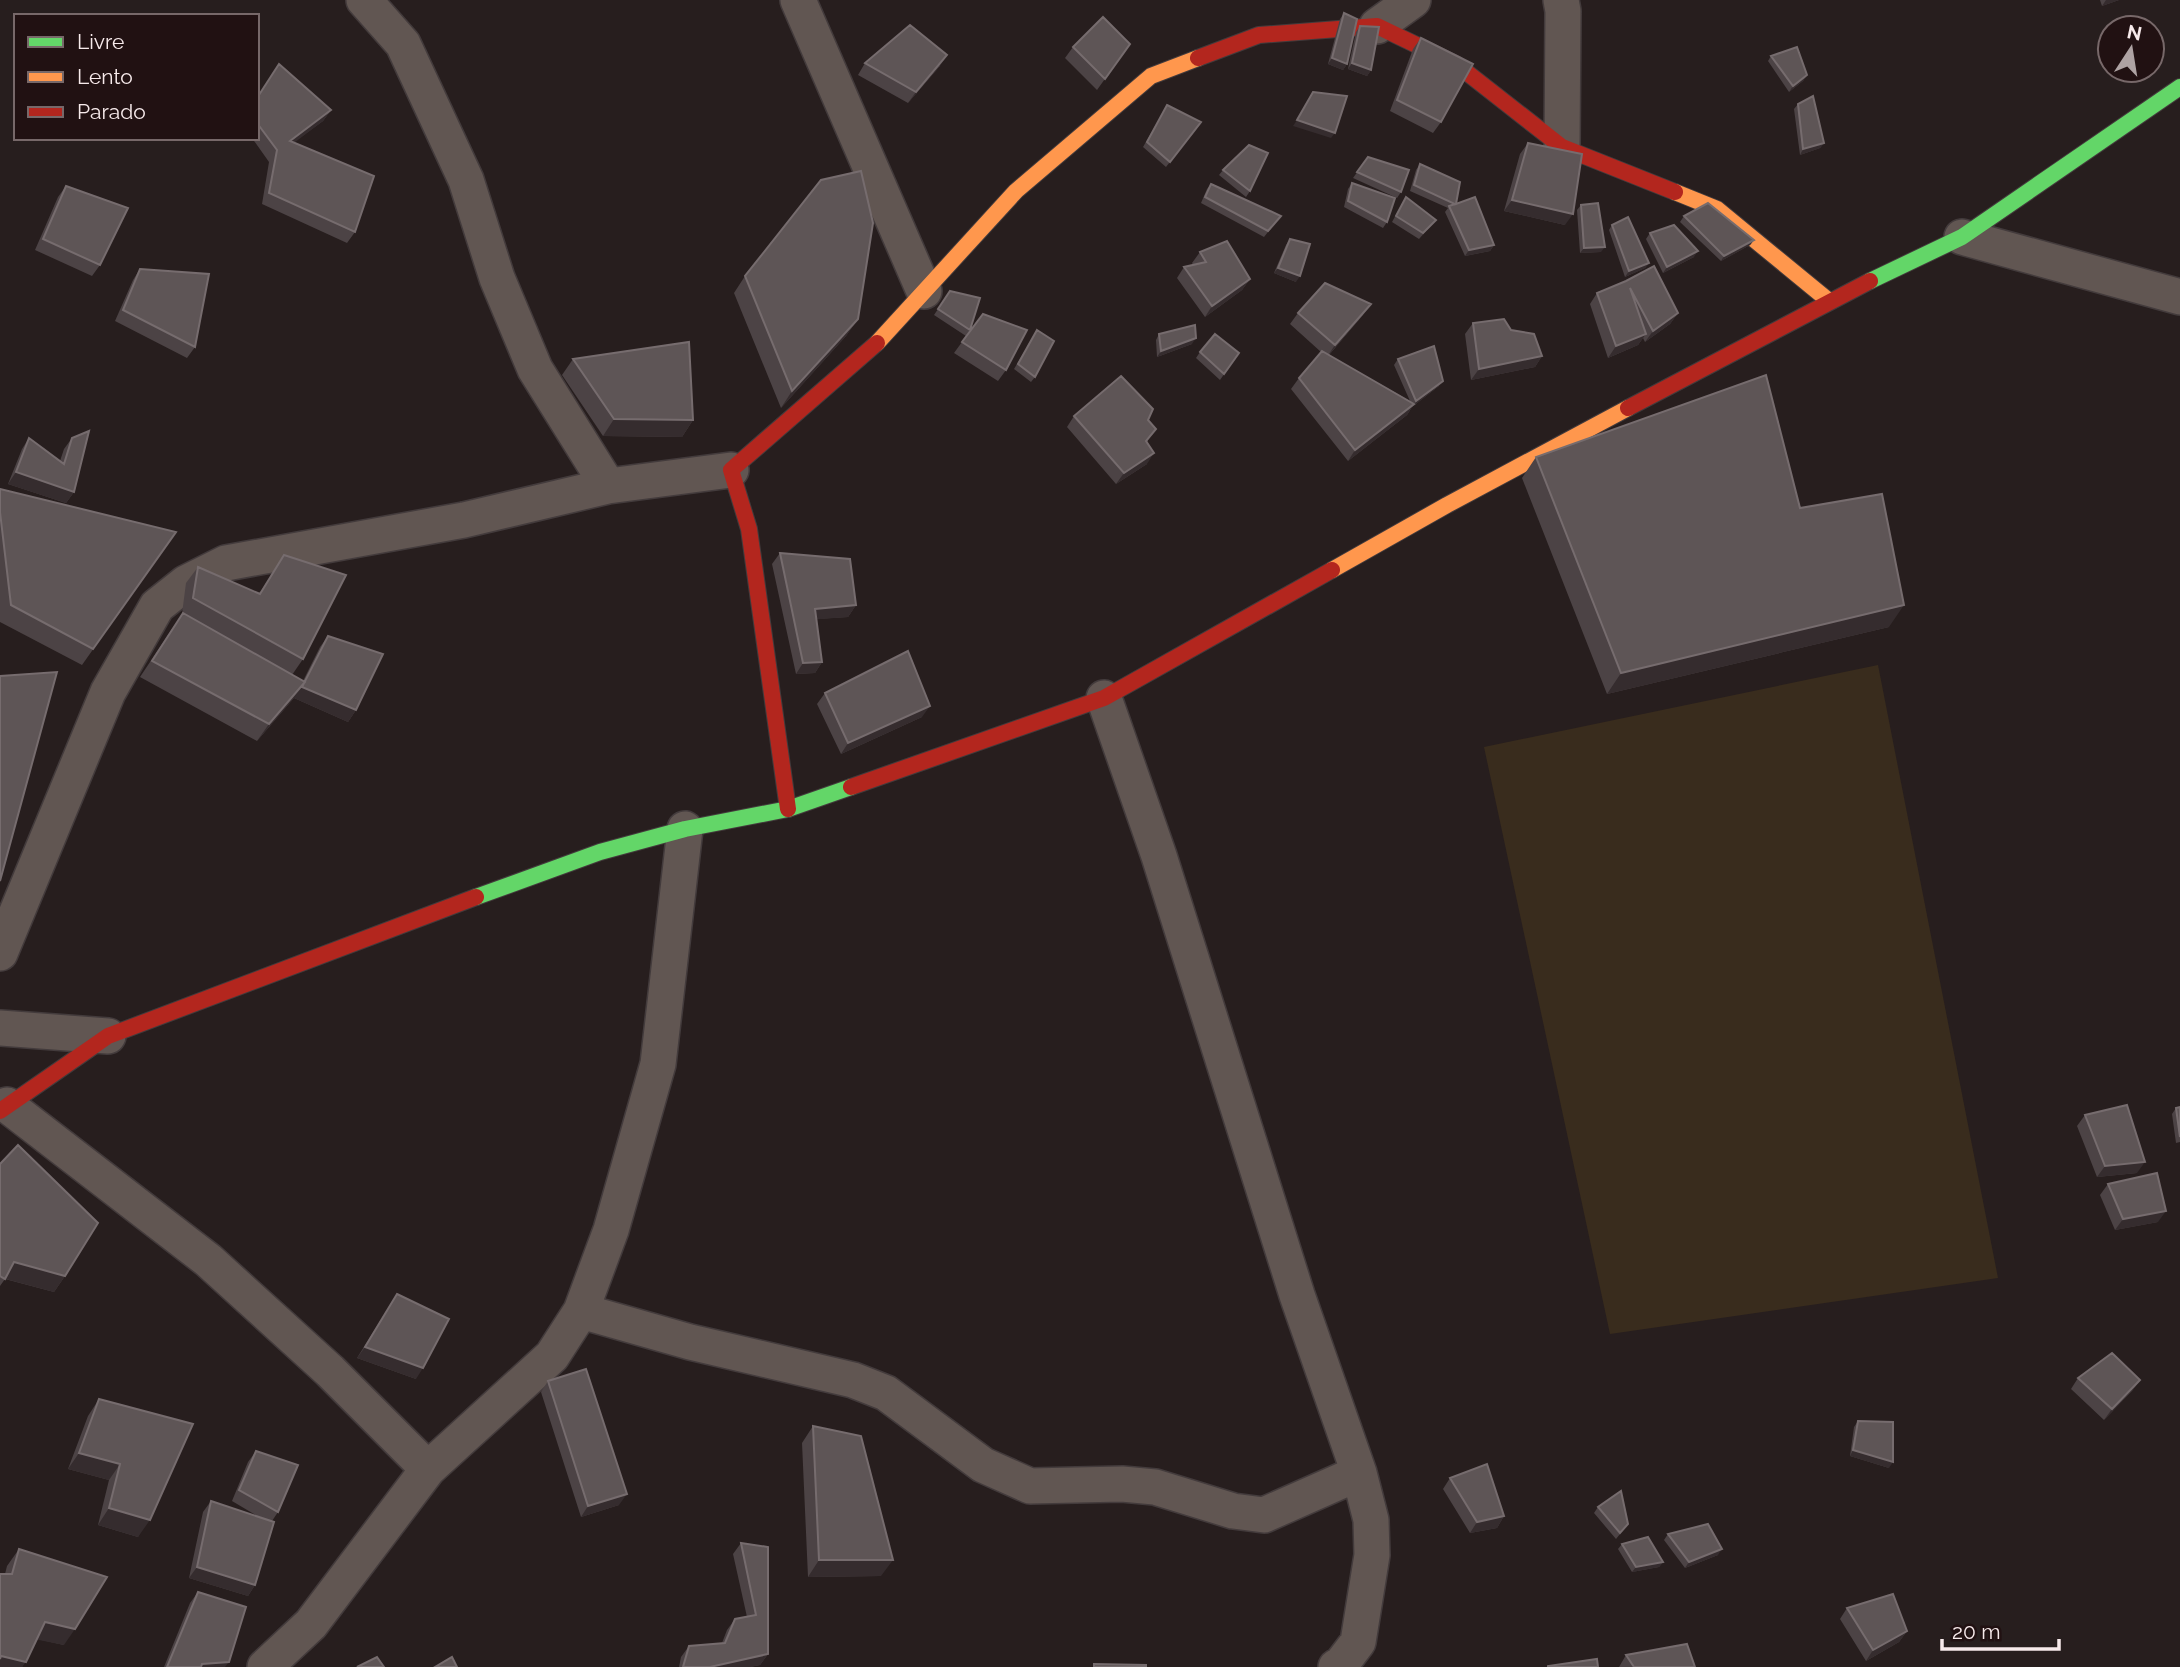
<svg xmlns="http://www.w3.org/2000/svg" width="2180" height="1667" viewBox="0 0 2180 1667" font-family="Raleway,sans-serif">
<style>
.green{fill:#392c1d}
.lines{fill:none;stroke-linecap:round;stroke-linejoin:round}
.street-casing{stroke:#433b3c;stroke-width:38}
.fast-casing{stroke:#433b3c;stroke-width:18}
.slow-casing{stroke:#433b3c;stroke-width:18}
.jam-casing{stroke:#433b3c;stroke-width:18}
.street{stroke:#615652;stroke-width:35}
.fast{stroke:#63d668;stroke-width:16}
.slow{stroke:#ff974d;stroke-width:16}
.jam{stroke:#b3261e;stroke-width:16}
.wall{fill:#4c4345}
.shaded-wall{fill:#352c2e}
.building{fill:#5e5556;stroke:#766c6e;stroke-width:2}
</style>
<rect width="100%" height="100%" fill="#271e1e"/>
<path class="green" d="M1878 665 1998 1278 1610 1334 1484 747Z"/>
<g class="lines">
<defs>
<path id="street" d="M364 0 403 44 466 180 497 278 535 369 608 486
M798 0 924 291
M1561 0 1563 11 1562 147
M1377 26 1413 0
M1962 237 2180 297
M1104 698 1159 856 1297 1295 1359 1473 1371 1520 1372 1555 1358 1642 1342 1663 1336 1667
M0 953 108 692 157 606 186 583 226 563 464 520 608 486 731 470
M0 1028 108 1036
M7 1105 208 1260 330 1371 428 1469
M581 1311 690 1342 853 1380 886 1393 983 1465 1030 1486 1122 1484 1155 1487 1233 1511 1264 1515 1359 1473
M265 1667 311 1624 428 1469 552 1356 581 1311 611 1230 658 1064 685 829"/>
<path id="fast" d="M1870 281 1962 237 2180 87
M476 897 600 852 685 829 788 809 851 787"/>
<path id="slow" d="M1675 192 1717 209 1829 301
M877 343 1016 191 1151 76 1198 58
M1332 570 1447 505 1628 408"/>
<path id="jam" d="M1198 58 1259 35 1377 26 1456 64 1562 147 1675 192
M1628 408 1870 281
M851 787 1104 698 1332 570
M788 809 749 529 731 470 877 343
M0 1111 108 1036 476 897"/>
</defs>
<use href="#street" class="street-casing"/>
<use href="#fast" class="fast-casing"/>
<use href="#slow" class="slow-casing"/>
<use href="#jam" class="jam-casing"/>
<use href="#street" class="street"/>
<use href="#fast" class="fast"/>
<use href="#slow" class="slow"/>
<use href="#jam" class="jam"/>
</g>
<path class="wall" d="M2100 0H2119L2102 6Z
M1344 13 1347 64 1343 70 1328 64 1340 19Z
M1360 26 1371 70 1367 76 1348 69 1356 32Z
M1421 38 1441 122 1433 133 1390 111 1413 49Z
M1130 44 1097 90 1065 58 1073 47Z
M1771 56 1807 75 1803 81 1789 92 1768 61Z
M865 63 940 66 908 103 858 75Z
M257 97 331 110 323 121 294 142 355 232 347 243 262 204 269 162 252 138H257Z
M1798 104 1824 143 1820 148 1800 155 1794 109Z
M1167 105 1201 122 1166 167 1143 147Z
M1528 143 1565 225 1504 211 1520 154Z
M1368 157 1401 192 1397 198 1353 178Z
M1420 164 1494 245 1490 251 1465 256 1445 212 1448 208 1410 191 1416 170Z
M1223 170 1250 191 1246 197 1219 175Z
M1352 183 1387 222 1383 228 1344 207 1348 189Z
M1211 184 1281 216 1264 237 1201 203 1207 189Z
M66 186 100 265 92 276 35 250 58 197Z
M1406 197 1436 220 1419 239 1392 222Z
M1581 205 1601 252 1580 253 1577 210Z
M1684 216 1754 240 1750 245 1721 261 1680 222Z
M1612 225 1649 263 1645 268 1625 277 1609 230Z
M1650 233 1694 257 1663 273 1646 239Z
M1290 239 1296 282 1274 273 1286 245Z
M1200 252 1250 279 1242 290 1205 317 1177 278 1184 267 1193 265 1192 263Z
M140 269 195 347 187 358 115 321 133 280Z
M745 276 858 319 846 336 781 408 734 293Z
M1626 281 1678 313 1670 324 1645 342 1643 338 1638 345 1608 358 1590 304 1597 293Z
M950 291 970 330 966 336 934 315Z
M1298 313 1363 315 1329 355 1410 401 1394 365 1398 359 1439 386 1412 407 1407 415 1348 461 1291 389 1299 378 1321 352 1290 324Z
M1473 323 1511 330 1542 356 1535 367 1471 380 1465 334Z
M1037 330 1035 377 1031 382 1014 369Z
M1159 334 1192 344 1157 357 1156 340Z
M962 342 1006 370 998 381 954 353Z
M1200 352 1239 353 1220 380 1196 358Z
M573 359 693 420 682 437 603 436 562 375Z
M1074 416 1148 420 1147 464 1116 484 1067 427Z
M29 438 60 461 64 449 72 438 74 492 66 503 8 484 22 449Z
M1536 457 1800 508 1889 627 1607 694 1522 478Z
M0 489 176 532 82 665 0 622Z
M780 553 856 605 848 617 816 619 822 662 815 673 796 674 772 564Z
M284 555 303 659 292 675 303 681 320 647 328 636 356 710 348 722 294 698 257 741 140 677 182 614 186 583 198 567 259 594Z
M825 693 922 717 841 754 817 704Z
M2180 1107V1142L2176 1143 2172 1114 2176 1108Z
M2085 1115 2137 1173 2097 1177 2077 1126Z
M0 1164 65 1276 54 1292 5 1279 0 1286Z
M2108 1184 2158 1222 2115 1230 2100 1195Z
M397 1294 416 1379 357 1358Z
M2078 1378 2140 1380 2132 1391 2104 1420 2071 1389Z
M548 1381 619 1505 581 1517 541 1392Z
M99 1399 193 1424 138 1537 98 1525 109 1480 68 1469 88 1416Z
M1858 1421 1889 1468 1850 1456 1854 1427Z
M813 1426 881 1576 808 1577 802 1443Z
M256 1451 278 1512 272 1521 255 1585 248 1596 189 1578 203 1512 211 1501 259 1517 232 1501 248 1462Z
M1450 1478 1504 1516 1497 1528 1470 1533 1443 1489Z
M1598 1507 1628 1524 1616 1539 1594 1513Z
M1668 1534 1718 1555 1685 1568 1664 1540Z
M741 1543 768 1654 760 1665 750 1667H679L681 1657 689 1646 722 1643 727 1630 735 1619 747 1617 733 1554Z
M1622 1544 1663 1562 1659 1567 1632 1572 1618 1549Z
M19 1549 64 1645 37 1639 22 1667H0L5 1574 7 1566Z
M198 1592 225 1667H164L190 1603Z
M1847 1608 1907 1631 1899 1642 1866 1661 1840 1619Z
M1626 1655 1695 1667H1619Z"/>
<path class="shaded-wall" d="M2106 0H2119L2102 6Z
M947 55 940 66 908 103 916 92Z
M1332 58 1347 64 1343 70 1328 64Z
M1352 63 1371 70 1367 76 1348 69Z
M1807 75 1803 81 1789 92 1793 86Z
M331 110 323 121 282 152 290 141Z
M1297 120 1335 133 1331 138 1293 126Z
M1824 143 1820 148 1800 155 1803 149Z
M1512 200 1573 214 1565 225 1504 211Z
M1754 240 1750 245 1721 261 1724 256Z
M1494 245 1490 251 1465 256 1469 250Z
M1605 247 1601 252 1580 253 1584 248Z
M1698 251 1694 257 1663 273 1667 267Z
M1649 263 1645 268 1625 277 1629 271Z
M1278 268 1300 276 1296 282 1274 273Z
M1250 279 1242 290 1205 317 1212 306Z
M1371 304 1363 315 1327 357 1335 345Z
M1678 313 1670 324 1645 342 1653 331Z
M858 319 846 336 781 408 792 391Z
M1646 334 1638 345 1608 358 1616 346Z
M1196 338 1192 344 1157 357 1161 351Z
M1542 356 1535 367 1471 380 1479 369Z
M1443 381 1439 386 1412 407 1407 415 1348 461 1355 450Z
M614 419 693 420 682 437 603 436Z
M1154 453 1147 464 1116 484 1124 473Z
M16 472 74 492 66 503 8 484Z
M856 605 848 617 807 620 815 609Z
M1904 605 1889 627 1607 694 1621 673Z
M822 662 815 673 796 674 803 663Z
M305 682 356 710 348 722 294 698 257 741 269 724Z
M930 706 922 717 841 754 848 743Z
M2145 1162 2137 1173 2097 1177 2105 1166Z
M2166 1211 2158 1222 2115 1230 2123 1219Z
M14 1262 65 1276 54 1292 2 1278Z
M365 1347 423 1368 416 1379 357 1358Z
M2140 1380 2132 1391 2104 1420 2112 1409Z
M1853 1450 1893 1462 1889 1468 1850 1456Z
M79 1453 120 1464 109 1480 68 1469Z
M627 1494 619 1505 581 1517 588 1506Z
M109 1508 150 1520 138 1537 98 1525Z
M1504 1516 1497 1528 1470 1533 1477 1522Z
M1722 1549 1718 1555 1685 1568 1689 1562Z
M819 1560H893L881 1576 808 1577Z
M1663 1562 1659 1567 1632 1572 1636 1567Z
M197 1567 255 1585 248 1596 189 1578Z
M45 1622 75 1629 64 1645 34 1639Z
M1907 1631 1899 1642 1866 1661 1873 1650Z
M768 1654 760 1665 750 1667H710Z
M1 1656 26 1662 22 1667H0V1658Z
M229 1662 225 1667H200L202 1664Z"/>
<path class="building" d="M1344 13 1357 19 1347 64 1332 58Z
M1103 17 1130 44 1105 79 1073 47Z
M910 25 947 55 916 92 865 63Z
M1360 26 1379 27 1371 70 1352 63Z
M1421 38 1473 64 1441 122 1397 100Z
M1797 47 1807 75 1793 86 1771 56Z
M279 64 331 110 290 141 374 176 355 232 269 193 277 150 257 123V98Z
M1313 92 1347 96 1335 133 1297 120Z
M1813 96 1824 143 1803 149 1798 104Z
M1167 105 1201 122 1170 162 1147 142Z
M1528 143 1582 154 1573 214 1512 200Z
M1249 145 1268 153 1250 191 1223 170Z
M1368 157 1409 170 1401 192 1357 172Z
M1420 164 1460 182 1456 204 1475 197 1494 245 1469 250 1449 206 1455 204 1414 185Z
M861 171 873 223 858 319 792 391 745 276 821 180Z
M1352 183 1395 198 1387 222 1348 201Z
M1211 184 1281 216 1268 231 1205 197Z
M66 186 128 208 100 265 43 239Z
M1406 197 1436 220 1423 233 1396 216Z
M1598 203 1605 247 1584 248 1581 205Z
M1708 203 1754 240 1724 256 1684 216Z
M1628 217 1649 263 1629 271 1612 225Z
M1674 225 1698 251 1667 267 1650 233Z
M1290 239 1310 244 1300 276 1278 268Z
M1227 241 1250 279 1212 306 1184 267 1206 262 1200 252Z
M1654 266 1678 313 1653 331 1630 288 1646 334 1616 346 1597 293 1626 281Z
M140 269 209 274 195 347 123 310Z
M1325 283 1371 304 1335 345 1298 313Z
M950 291 980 298 970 330 938 309Z
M983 314 1027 330 1006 370 962 342Z
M1504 319 1511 330 1534 334 1542 356 1479 369 1473 323Z
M1195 325 1196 338 1161 351 1159 334Z
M1037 330 1054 341 1035 377 1018 364Z
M1215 334 1239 353 1224 374 1200 352Z
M689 342 693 420 614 419 573 359Z
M1434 346 1443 381 1416 401 1398 359Z
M1322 351 1414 404 1355 450 1299 378Z
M1766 375 1800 508 1882 494 1904 605 1621 673 1536 457Z
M1121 376 1153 409 1148 420 1156 429 1146 441 1154 453 1124 473 1074 416Z
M89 431 74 492 16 472 29 438 64 464 72 438Z
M0 489 176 532 93 649 11 605 0 512Z
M780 553 850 559 856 605 815 609 822 662 803 663Z
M284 555 346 575 303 659 193 598 198 567 260 594Z
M183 613 305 682 269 724 152 661Z
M328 636 383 654 356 710 302 687Z
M908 651 930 706 848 743 825 693Z
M57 672 0 881V676Z
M2127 1105 2145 1162 2105 1166 2085 1115Z
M2180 1107V1137L2176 1108Z
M18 1145 98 1223 65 1276 14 1262 5 1279 0 1276V1164Z
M2157 1173 2166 1211 2123 1219 2108 1184Z
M397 1294 449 1319 423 1368 365 1347Z
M2112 1353 2140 1380 2112 1409 2078 1378Z
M586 1369 627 1494 588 1506 548 1381Z
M99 1399 193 1424 150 1520 109 1508 120 1464 79 1453Z
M1858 1421 1893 1422V1462L1853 1450Z
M813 1426 861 1436 893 1560H819Z
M256 1451 298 1465 278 1512 239 1490Z
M1487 1464 1504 1516 1477 1522 1450 1478Z
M1621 1491 1628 1524 1620 1533 1598 1507Z
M211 1501 274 1522 255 1585 197 1567Z
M1708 1524 1722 1549 1689 1562 1668 1534Z
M1648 1537 1663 1562 1636 1567 1622 1544Z
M741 1543 768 1547V1654L710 1667H683L689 1646 725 1643 735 1619 756 1615Z
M19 1549 107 1577 75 1629 45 1622 26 1662 1 1656 0 1659V1574H12Z
M198 1592 246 1607 229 1662 202 1664 201 1667H167Z
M1893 1594 1907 1631 1873 1650 1847 1608Z
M1687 1644 1695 1667H1634L1626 1655Z
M377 1657 384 1667H357Z
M452 1657 457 1667H435Z
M1597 1659 1598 1667H1548V1666Z
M1094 1664 1146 1665V1667H1094Z"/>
<rect x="14" y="14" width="245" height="126" fill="#211112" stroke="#776869" stroke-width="2"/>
<rect x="28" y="37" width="35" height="10" fill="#63d668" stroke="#776869" stroke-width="2"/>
<text x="77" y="49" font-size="21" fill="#f7eaeb">Livre</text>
<rect x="28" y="72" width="35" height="10" fill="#ff974d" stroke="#776869" stroke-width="2"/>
<text x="77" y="84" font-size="21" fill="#f7eaeb">Lento</text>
<rect x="28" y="107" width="35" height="10" fill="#b3261e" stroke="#776869" stroke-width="2"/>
<text x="77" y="119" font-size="21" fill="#f7eaeb">Parado</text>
<g transform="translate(2131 49) rotate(12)"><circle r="33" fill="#211112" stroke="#776869" stroke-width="2"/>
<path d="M0-5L12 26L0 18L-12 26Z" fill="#aea3a3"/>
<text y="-10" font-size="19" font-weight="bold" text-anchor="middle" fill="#f7eaeb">N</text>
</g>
<path d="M1942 1639v10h117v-10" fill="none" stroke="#f7eaeb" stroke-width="3.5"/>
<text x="1952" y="1639" font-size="21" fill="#f7eaeb" stroke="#211112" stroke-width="5" paint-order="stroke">20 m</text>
</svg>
